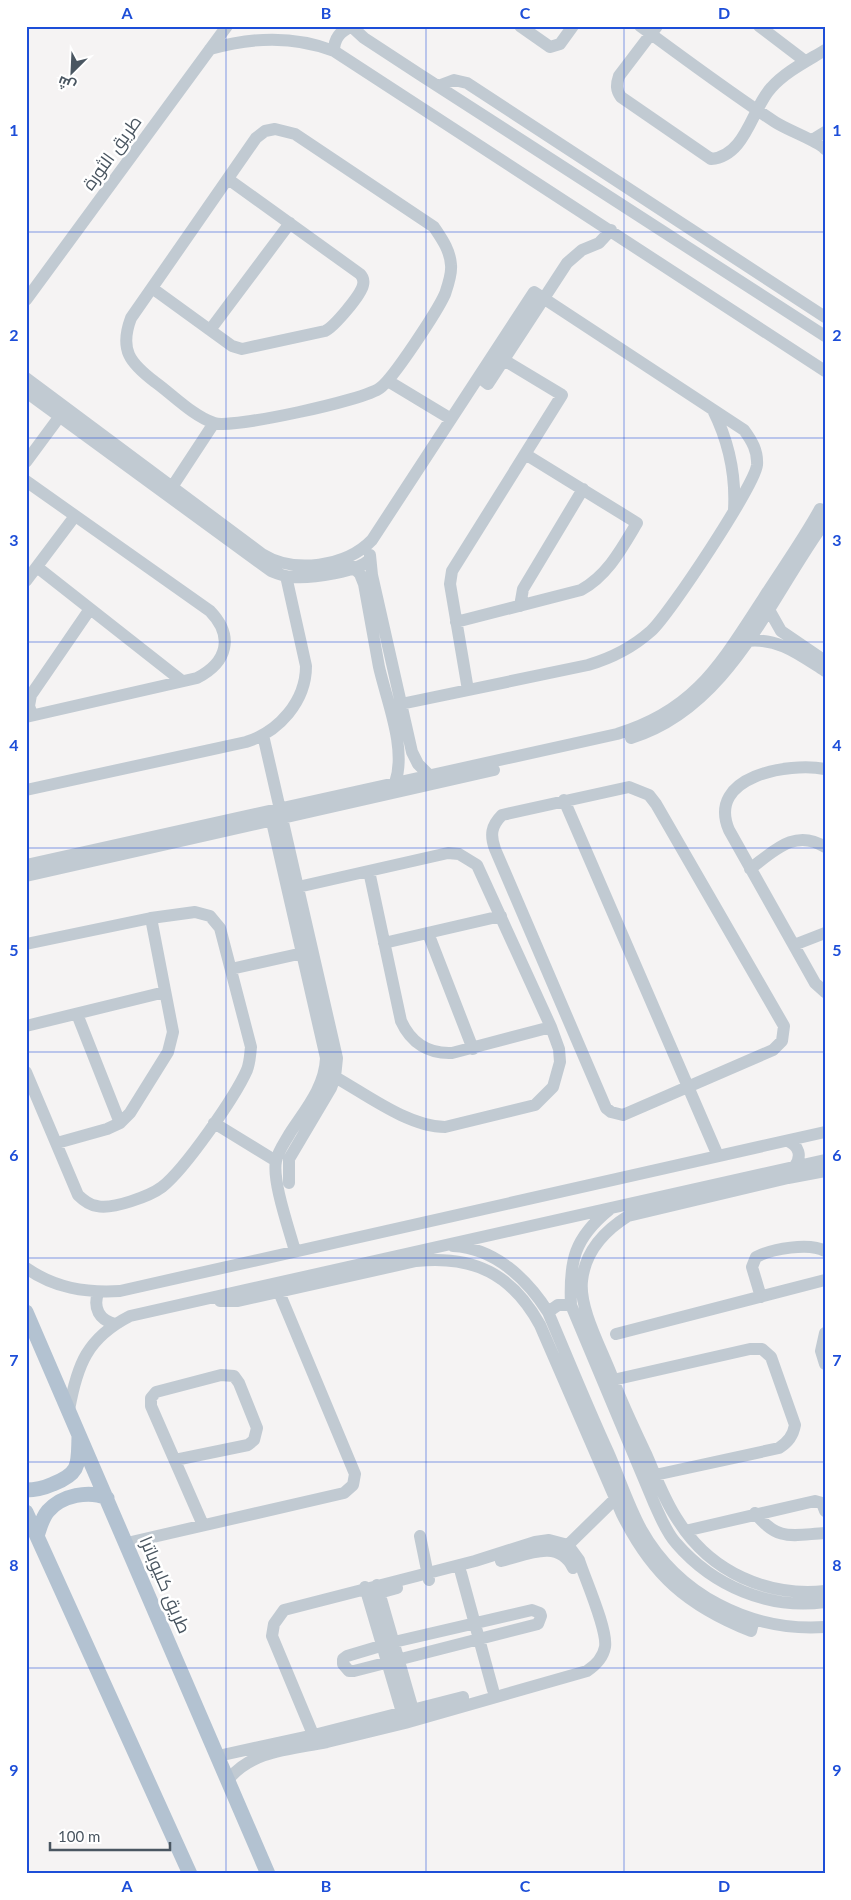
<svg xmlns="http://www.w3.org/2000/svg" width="851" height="1900" viewBox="0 0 851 1900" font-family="Lato,Cairo,sans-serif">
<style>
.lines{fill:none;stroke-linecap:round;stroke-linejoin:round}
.minor{stroke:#c1cad2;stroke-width:12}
.major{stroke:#b3c2d1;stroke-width:15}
.grid{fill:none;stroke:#1d4ed8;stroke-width:1;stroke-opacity:0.55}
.labels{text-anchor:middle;stroke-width:5;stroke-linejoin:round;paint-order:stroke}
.street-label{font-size:18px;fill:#4a5661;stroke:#fff}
.neatline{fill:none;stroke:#1d4ed8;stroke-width:2}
.grid-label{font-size:16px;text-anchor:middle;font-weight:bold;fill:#1d4ed8}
</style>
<rect width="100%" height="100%" fill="#f5f3f3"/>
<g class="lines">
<path class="minor" d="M351 26 364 38 419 74 825 336
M520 26 550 47 560 44 573 26
M640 26C684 58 729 92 775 122 787 130 818 141 825 149
M657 26 619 76C616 85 616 90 621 97L711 159C746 156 752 108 771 88 785 72 807 61 825 50
M759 26 805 61
M210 49C252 37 293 35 334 51L825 371
M334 51C334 39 340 31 351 27
M438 86 454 80 467 83 825 317
M275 129 295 134 434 227C442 239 450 250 451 265 452 274 448 285 445 294 438 310 393 379 380 388 365 400 232 429 214 423 193 416 173 395 155 382 130 363 119 350 131 318L256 138 265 131Z
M812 140 825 132
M152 288 232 346 242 349 325 331C334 327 361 295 363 285 364 281 363 277 360 274L228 179
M26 300 227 26
M210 330 290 223
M479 377 488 384 567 263 582 250 599 243 611 230
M26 378 262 554C294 574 346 567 372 540L534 292 744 430C752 441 758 451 757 465 755 485 669 615 651 631 632 648 612 658 588 665L401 704
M388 381 451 419
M26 392 271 571C278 574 286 577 294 577 311 578 359 572 370 559
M713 410C729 442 736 474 734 510
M26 462 60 416
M26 481 210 611C234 636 228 662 197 678L26 717
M172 487 214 423
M370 555 372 575 412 752 418 764 429 775
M350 564 360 574 364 584C369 611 374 639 379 667 387 702 407 749 395 783
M37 567 182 681
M26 581 75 516
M520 606 523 589 583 489
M768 608 781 631 825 661
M456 622 581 590C608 575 622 548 637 523L525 454
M746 641C778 637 800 655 825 671
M468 690 450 584 452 571 562 395 504 360
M32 715 29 706 31 695 90 609
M263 735 337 1058 335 1077 331 1088 289 1159V1183
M631 738C729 708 769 599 825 522
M825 769C789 762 706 776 729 830L815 983 825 992
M629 787 649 795 656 804 784 1026 782 1041 773 1050 623 1115 611 1112 606 1108 495 849C490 835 491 826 502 815Z
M26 790 246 742C279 732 306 701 306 666L286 576
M564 800 718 1156
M270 813 326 1058C325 1087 305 1110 290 1133 285 1142 278 1151 276 1161 272 1181 289 1229 295 1251
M26 865 617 734C696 710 721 663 763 599 782 569 803 540 820 509L825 512
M750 869C774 851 795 828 825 847
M369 871 401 1021C411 1043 429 1054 452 1053L551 1027
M26 876 494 770
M298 887 448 853 459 854 477 865 551 1027 559 1049 560 1062 553 1087 535 1105 445 1127C409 1127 367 1095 335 1077
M428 933 473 1049
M384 943 501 916
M26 944 151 918 195 912 210 916 220 928 251 1047C250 1055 250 1062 247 1070 235 1097 185 1169 162 1187 150 1196 112 1210 97 1206 89 1205 83 1200 78 1195L26 1072
M794 945 825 933
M231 969 303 953
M77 1014 120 1123
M26 1026 165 992
M214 1123 276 1161
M788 1141C799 1146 802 1156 795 1166
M57 1143 107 1129 120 1123 130 1113 168 1052 173 1032 151 918
M825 1171 788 1178 628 1216C604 1231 585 1252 582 1281 579 1308 601 1348 611 1374 621 1402 634 1428 646 1454 656 1477 665 1502 679 1522 711 1572 767 1597 825 1591
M610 1209C574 1238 569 1261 571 1305L654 1503C660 1516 666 1532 676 1543 713 1586 769 1610 825 1602
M453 1246C495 1248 527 1279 548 1312 568 1359 587 1406 608 1452 619 1477 628 1505 641 1529 678 1595 750 1632 825 1627
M26 1268C55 1288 85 1293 120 1291L825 1132
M98 1293C93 1308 99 1320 115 1324
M761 1297 752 1267 756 1257C772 1249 809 1242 825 1251
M220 1301H238L416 1261C474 1255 512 1274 540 1325L622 1514C652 1575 688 1606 751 1631L754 1619
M548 1312 558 1305H571
M825 1333 821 1351 825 1364
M616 1334 825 1280
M613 1380 750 1349H762L771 1357 795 1425C793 1436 788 1442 779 1448L655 1475
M69 1410C77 1365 87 1338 130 1316L825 1160
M175 1460 248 1445 254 1440 257 1428 239 1383 234 1376 221 1375 156 1392 151 1398V1406L203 1525
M755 1513C778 1542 792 1535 825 1533
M685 1531 815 1501 822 1503 825 1511
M420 1536 429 1580
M127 1543 344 1493 353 1485 355 1474 279 1292
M568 1545 615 1499
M501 1561C526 1555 559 1538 573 1568
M461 1573 493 1690
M377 1585 415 1717
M365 1587 404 1719
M368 1596 397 1588
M532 1610 540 1613 541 1616 538 1624 354 1671H349L343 1664V1659L347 1656 394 1642Z
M218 1756 314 1735 463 1697
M228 1780C251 1750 293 1749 327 1742L405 1723 587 1671C596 1665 603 1658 605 1647 608 1630 585 1579 579 1560L568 1545 549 1540 535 1542 475 1561 284 1610 274 1624 272 1636 317 1744"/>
<path class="major" d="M26 1312 268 1874
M26 1490C36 1490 44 1488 53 1484 81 1473 78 1464 79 1437
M26 1512 190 1874
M37 1536C40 1527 42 1518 48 1511 62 1495 89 1490 107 1498"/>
</g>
<path class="grid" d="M226 26V1874M426 26V1874M624 26V1874M26 232H825M26 438H825M26 642H825M26 848H825M26 1052H825M26 1258H825M26 1462H825M26 1668H825"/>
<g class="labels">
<g class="street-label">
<text transform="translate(112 153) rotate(-54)" y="6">طريق الثورة</text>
<text transform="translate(165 1585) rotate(67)" y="6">طريق كليوباترا</text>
</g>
</g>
<rect width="851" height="1900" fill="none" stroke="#ffffff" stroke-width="55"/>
<g transform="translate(72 72) rotate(204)" stroke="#ffffff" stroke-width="4" paint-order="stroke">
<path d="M0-4L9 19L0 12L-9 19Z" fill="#4a5661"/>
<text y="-8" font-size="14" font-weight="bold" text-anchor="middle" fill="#4a5661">ش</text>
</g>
<path d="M50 1842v8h120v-8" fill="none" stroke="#4a5661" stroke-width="2.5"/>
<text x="58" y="1842" font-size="15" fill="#4a5661" stroke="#ffffff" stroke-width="4" paint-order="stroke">100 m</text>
<rect x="28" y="28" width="796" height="1844" class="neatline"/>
<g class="grid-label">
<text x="127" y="19">A</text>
<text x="326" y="19">B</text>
<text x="525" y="19">C</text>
<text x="724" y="19">D</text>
<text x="14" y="136">1</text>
<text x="837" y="136">1</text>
<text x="14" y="341">2</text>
<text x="837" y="341">2</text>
<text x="14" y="546">3</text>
<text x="837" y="546">3</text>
<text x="14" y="751">4</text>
<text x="837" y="751">4</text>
<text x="14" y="956">5</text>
<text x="837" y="956">5</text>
<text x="14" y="1161">6</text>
<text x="837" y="1161">6</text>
<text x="14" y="1366">7</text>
<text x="837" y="1366">7</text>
<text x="14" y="1571">8</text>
<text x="837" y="1571">8</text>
<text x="14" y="1776">9</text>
<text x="837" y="1776">9</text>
<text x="127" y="1892">A</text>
<text x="326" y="1892">B</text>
<text x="525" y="1892">C</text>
<text x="724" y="1892">D</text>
</g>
</svg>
